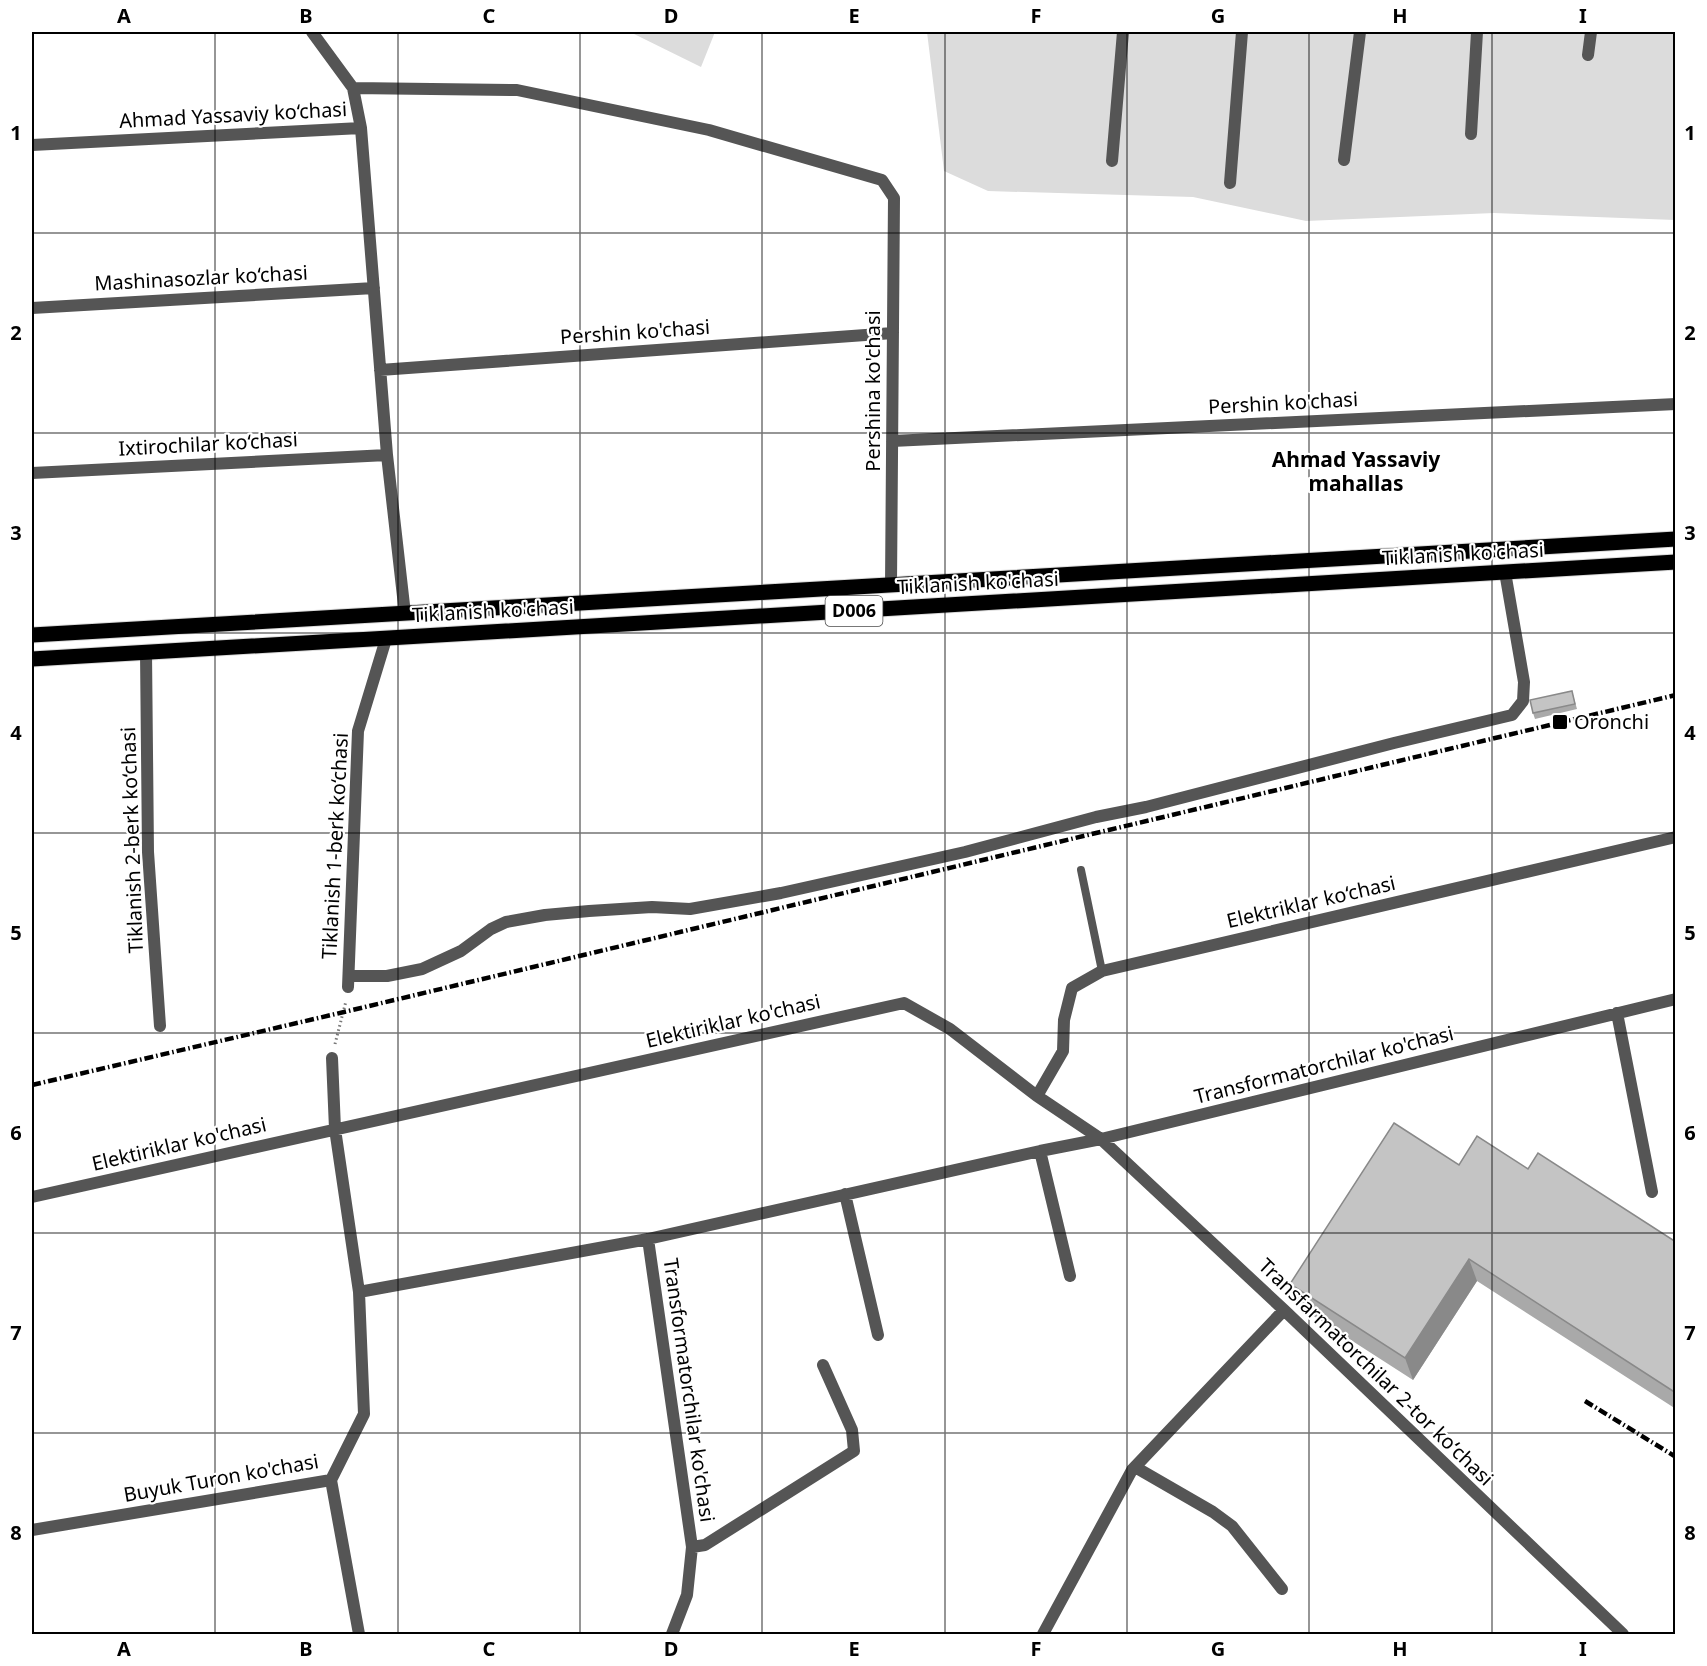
<svg xmlns="http://www.w3.org/2000/svg" width="1707" height="1666" viewBox="0 0 1707 1666" font-family="'Noto Sans',sans-serif">
<style>
.green{fill:#dcdcdc}
.lines{fill:none;stroke-linecap:round;stroke-linejoin:round}
.primary-casing{stroke:#dbdbdb;stroke-width:17}
.path{stroke:#777;stroke-width:3;stroke-dasharray:1.5 3;stroke-linecap:butt}
.lane{stroke:#555;stroke-width:8}
.street{stroke:#555;stroke-width:12}
.primary{stroke:#000;stroke-width:15}
.rail{stroke:#000;stroke-width:4.5;stroke-dasharray:9 3 1.5 3;stroke-linecap:butt}
.wall{fill:#a9a9a9}
.shaded-wall{fill:#898989}
.building{fill:#c4c4c4;stroke:#898989;stroke-width:1.5}
.grid{fill:none;stroke:#000;stroke-width:1.5;stroke-opacity:0.55}
.poi-dot{fill:#000;stroke:#fff;stroke-width:2}
.labels{text-anchor:middle;stroke-width:4.5;stroke-linejoin:round;paint-order:stroke}
.shield{fill:#fff;stroke:#4c4c4c;stroke-width:1.5}
.shield-label{font-size:18px;font-weight:bold;fill:#000}
.street-label{font-size:20px;fill:#000;stroke:#fff}
.poi-label{font-size:20px;fill:#000;stroke:#fff;text-anchor:start}
.neighbourhood-label{font-size:21px;font-weight:bold;fill:#000;stroke:#fff}
.neatline{fill:none;stroke:#000;stroke-width:2}
.grid-label{font-size:20px;text-anchor:middle;font-weight:bold;fill:#000}
</style>
<rect width="100%" height="100%" fill="#fff"/>
<path class="green" d="M630 32H715L701 67Z
M927 32H1675V220L1494 213 1306 221 1193 197 988 191 944 171Z"/>
<g class="lines">
<defs>
<path id="primary" d="M32 635 1676 539
M32 659 1676 562"/>
</defs>
<use href="#primary" class="primary-casing"/>
<path class="path" d="M335 1044 346 1001"/>
<path class="lane" d="M1081 870 1102 971"/>
<path class="street" d="M312 32 353 88 361 128 387 455 405 614
M1588 55 1591 32
M353 88 517 90 709 130 882 180 894 198 891 585
M1471 134 1477 32
M32 145 361 128
M1344 160 1360 32
M1112 161 1123 32
M1230 183 1242 32
M32 308 374 288
M380 370 893 333
M892 441 1676 404
M32 473 387 455
M146 652 148 852 160 1026
M349 976H387L422 969 461 951 491 929 506 922 545 915 589 911 652 907 690 909 781 893 965 852 1096 817 1146 807 1394 743 1512 715 1523 701 1524 682 1505 572
M348 987 358 731 386 639
M1617 1013 1652 1192
M1037 1096 1063 1051 1064 1020 1072 988 1102 971 1676 837
M1040 1151 1070 1276
M845 1194 878 1335
M32 1197 904 1003 950 1029 1037 1096 1101 1139 1284 1310 1623 1634
M648 1239 692 1547 687 1595 672 1634
M359 1292 648 1239 1040 1151 1101 1139 1676 999
M1135 1467 1213 1512 1232 1526 1282 1589
M331 1480 364 1414 359 1292 335 1129 332 1058
M331 1480 359 1634
M32 1530 331 1480
M692 1547 705 1545 854 1451 852 1430 823 1365
M1043 1634 1132 1470 1284 1310"/>
<use href="#primary" class="primary"/>
<path class="rail" d="M32 1085 344 1012 1676 695
M1585 1401 1676 1457"/>
</g>
<path class="wall" d="M1572 691 1577 709 1535 719 1533 713Z
M1459 1165 1528 1169 1676 1242V1409L1477 1281 1413 1380 1298 1306 1290 1284Z"/>
<path class="shaded-wall" d="M1469 1259 1477 1281 1413 1380 1405 1358Z"/>
<path class="building" d="M1572 691 1575 704 1533 713 1530 700Z
M1394 1123 1459 1165 1477 1136 1528 1169 1538 1153 1676 1242V1393L1469 1259 1405 1358 1290 1284Z"/>
<path class="grid" d="M215 32V1634M398 32V1634M580 32V1634M762 32V1634M945 32V1634M1127 32V1634M1309 32V1634M1492 32V1634M32 233H1676M32 433H1676M32 633H1676M32 833H1676M32 1033H1676M32 1233H1676M32 1433H1676"/>
<rect class="poi-dot" x="1552" y="714" width="16" height="16" rx="3"/>
<g class="labels">
<rect class="shield" x="825.5" y="596" width="57" height="30" rx="4.5"/>
<g class="shield-label">
<text x="854" y="617">D006</text>
</g>
<g class="street-label">
<text transform="translate(233 115) rotate(-3)" y="7">Ahmad Yassaviy ko‘chasi</text>
<text transform="translate(201 278) rotate(-3)" y="7">Mashinasozlar ko‘chasi</text>
<text transform="translate(635 332) rotate(-4)" y="7">Pershin ko'chasi</text>
<text transform="translate(873 391) rotate(-90)" y="7">Pershina ko'chasi</text>
<text transform="translate(1283 403) rotate(-3)" y="7">Pershin ko'chasi</text>
<text transform="translate(208 444) rotate(-3)" y="7">Ixtirochilar ko‘chasi</text>
<text transform="translate(1463 554) rotate(-3)" y="7">Tiklanish ko'chasi</text>
<text transform="translate(978 583) rotate(-3)" y="7">Tiklanish ko'chasi</text>
<text transform="translate(493 611) rotate(-3)" y="7">Tiklanish ko'chasi</text>
<text transform="translate(132 840) rotate(-92)" y="7">Tiklanish 2-berk ko‘chasi</text>
<text transform="translate(335 846) rotate(-87)" y="7">Tiklanish 1-berk ko‘chasi</text>
<text transform="translate(1311 902) rotate(-13)" y="7">Elektriklar ko‘chasi</text>
<text transform="translate(733 1021) rotate(-13)" y="7">Elektiriklar ko'chasi</text>
<text transform="translate(1324 1065) rotate(-14)" y="7">Transformatorchilar ko'chasi</text>
<text transform="translate(179 1144) rotate(-13)" y="7">Elektiriklar ko'chasi</text>
<text transform="translate(1376 1372) rotate(44)" y="7">Transfarmatorchilar 2-tor koʻchasi</text>
<text transform="translate(689 1390) rotate(82)" y="7">Transformatorchilar ko'chasi</text>
<text transform="translate(221 1478) rotate(-10)" y="7">Buyuk Turon ko'chasi</text>
</g>
<g class="poi-label">
<text x="1574" y="729">Oronchi</text>
</g>
<g class="neighbourhood-label">
<text x="1356" y="467">Ahmad Yassaviy<tspan x="1356" dy="24">mahallas</tspan></text>
</g>
</g>
<rect width="1707" height="1666" fill="none" stroke="#ffffff" stroke-width="66"/>
<rect x="33" y="33" width="1641" height="1600" class="neatline"/>
<g class="grid-label">
<text x="124" y="23">A</text>
<text x="306" y="23">B</text>
<text x="489" y="23">C</text>
<text x="671" y="23">D</text>
<text x="854" y="23">E</text>
<text x="1036" y="23">F</text>
<text x="1218" y="23">G</text>
<text x="1400" y="23">H</text>
<text x="1583" y="23">I</text>
<text x="16" y="140">1</text>
<text x="1690" y="140">1</text>
<text x="16" y="340">2</text>
<text x="1690" y="340">2</text>
<text x="16" y="540">3</text>
<text x="1690" y="540">3</text>
<text x="16" y="740">4</text>
<text x="1690" y="740">4</text>
<text x="16" y="940">5</text>
<text x="1690" y="940">5</text>
<text x="16" y="1140">6</text>
<text x="1690" y="1140">6</text>
<text x="16" y="1340">7</text>
<text x="1690" y="1340">7</text>
<text x="16" y="1540">8</text>
<text x="1690" y="1540">8</text>
<text x="124" y="1656">A</text>
<text x="306" y="1656">B</text>
<text x="489" y="1656">C</text>
<text x="671" y="1656">D</text>
<text x="854" y="1656">E</text>
<text x="1036" y="1656">F</text>
<text x="1218" y="1656">G</text>
<text x="1400" y="1656">H</text>
<text x="1583" y="1656">I</text>
</g>
</svg>
